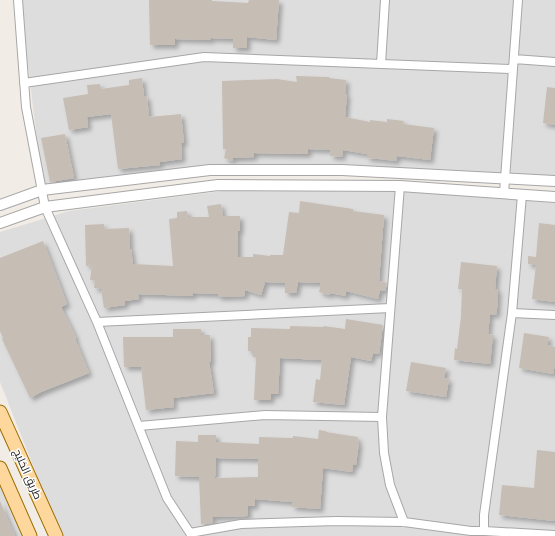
<svg xmlns="http://www.w3.org/2000/svg" width="555" height="536" viewBox="0 0 555 536" font-family="Roboto,Cairo,sans-serif">
<style>
.residential{fill:#dedddd}
.building{fill:#c6bdb5;fill-rule:evenodd;filter:url(#shadow)}
.lines{fill:none;stroke-linecap:round;stroke-linejoin:round}
.minor-casing{stroke:#a7a7a7;stroke-width:10}
.tertiary-casing{stroke:#a7a7a7;stroke-width:12}
.primary-casing{stroke:#9c6d00;stroke-width:15}
.minor{stroke:#fff;stroke-width:8}
.tertiary{stroke:#fff;stroke-width:10}
.primary{stroke:#fed79d;stroke-width:13}
.labels{text-anchor:middle;stroke-width:3;stroke-linejoin:round;paint-order:stroke}
.street-label{font-size:11px;fill:#202020;stroke:#fff}
</style>
<defs>
<filter id="shadow"><feDropShadow dx="3.5" dy="3.5" stdDeviation="2" flood-color="#0004"/></filter>
</defs>
<rect width="100%" height="100%" fill="#f1ede6"/>
<path class="residential" d="M21 0H555V179L234 164 190 167 43 188 22 17Z
M230 190 416 192 555 203V536H61L0 382V232L69 211Z
M0 483 22 536H0Z"/>
<path class="building" d="M149 0H212V1L248 3 249 0H279L276 40 247 37V48H233V39L211 38V40L175 39V45H150Z
M296 76 329 77V78L346 80 345 94H347L345 117 370 122V120L387 122V119L404 121 403 124 434 128 430 160 397 156 396 161 379 159 367 158V154L343 150 342 157 330 156 331 150 308 149V154L254 153V157L233 158 232 161 224 158 226 149H223L222 81 277 79 297 82Z
M142 78 144 97 147 96 149 117 181 114 184 143H181L182 159 160 162V165L118 169 111 114 87 117 88 127 69 130 63 98 88 94 87 85 100 84 101 89 129 85V80Z
M547 87 555 88V125L543 123Z
M65 134 74 178 50 182 41 138Z
M300 201 353 209V211L384 215 379 281 387 283 385 291 380 290 378 299 346 291V296L330 293 329 295 319 292 321 283 298 282 296 293H285V283L265 282 261 295 245 290V296L218 297V294L193 293V296L138 294 139 299 125 301V305L104 308 101 289 94 288 95 280H90L92 265 86 266 85 225 104 224V229L129 228 130 249H131L133 264 173 266 169 219 177 218V212L187 211 188 217H209L207 206 221 204 223 216H240V231H238V257H253V254L270 256V255H283L289 212 299 213Z
M539 223 555 225V302L532 299 536 265 528 264V256L536 257Z
M43 241 67 304 61 307 76 338 75 339 89 373 41 392 30 398 2 339 3 338 0 331V258Z
M461 262 497 266 495 289H498L497 309 496 315 490 314 488 334 493 335 490 364 454 360 455 348 457 349 461 316 462 289H458Z
M346 319 383 325 379 354 373 353 371 361 351 357 344 405 313 402 316 379 320 380 322 360 280 358 278 394H271V400H254L256 357H253V351H248V337H251V328L290 329V326L323 327 324 326 345 329Z
M173 329H201V335H210L211 362H209L214 393 173 398 174 407 146 410 141 367H124L123 337H173Z
M524 333 549 337 547 345 555 347V364L553 374 519 368Z
M411 362 446 368 444 378 449 379 446 397 406 391Z
M319 430 326 431V432L358 437 357 442H359L356 465H353L352 472 323 468 320 509 292 507V502L255 499V506H248V516L212 517 213 523 201 524 199 477 175 476 176 441 198 442V435H216V442L259 444V437L293 438V436L318 439ZM216 458 258 459V477L215 478Z
M537 450 555 452V521L499 515 502 485 534 488Z
M0 501 9 523 15 536H0Z"/>
<g class="lines">
<defs>
<path id="minor" d="M18 0 26 107 45 207 97 322 167 498 192 536
M514 59 555 62
M381 64 385 0
M24 83 204 57 513 69
M400 186 382 417 384 453 390 485 404 522
M504 193 518 0
M512 313 555 315
M97 322 390 308
M139 426 265 415 382 417
M484 531V515L512 313 522 195
M190 533 241 524 336 521 404 522 471 531H484L555 535"/>
<path id="tertiary" d="M0 205 42 190 210 170H342L555 181
M0 223 45 207 218 185 400 186 555 197"/>
<path id="primary" d="M0 412 56 536
M0 468 30 536"/>
</defs>
<use href="#minor" class="minor-casing"/>
<use href="#tertiary" class="tertiary-casing"/>
<use href="#primary" class="primary-casing"/>
<use href="#minor" class="minor"/>
<use href="#tertiary" class="tertiary"/>
<use href="#primary" class="primary"/>
</g>
<g class="labels">
<g class="street-label">
<text transform="translate(28 474) rotate(66)" y="4">طريق الخليج</text>
</g>
</g>
</svg>
